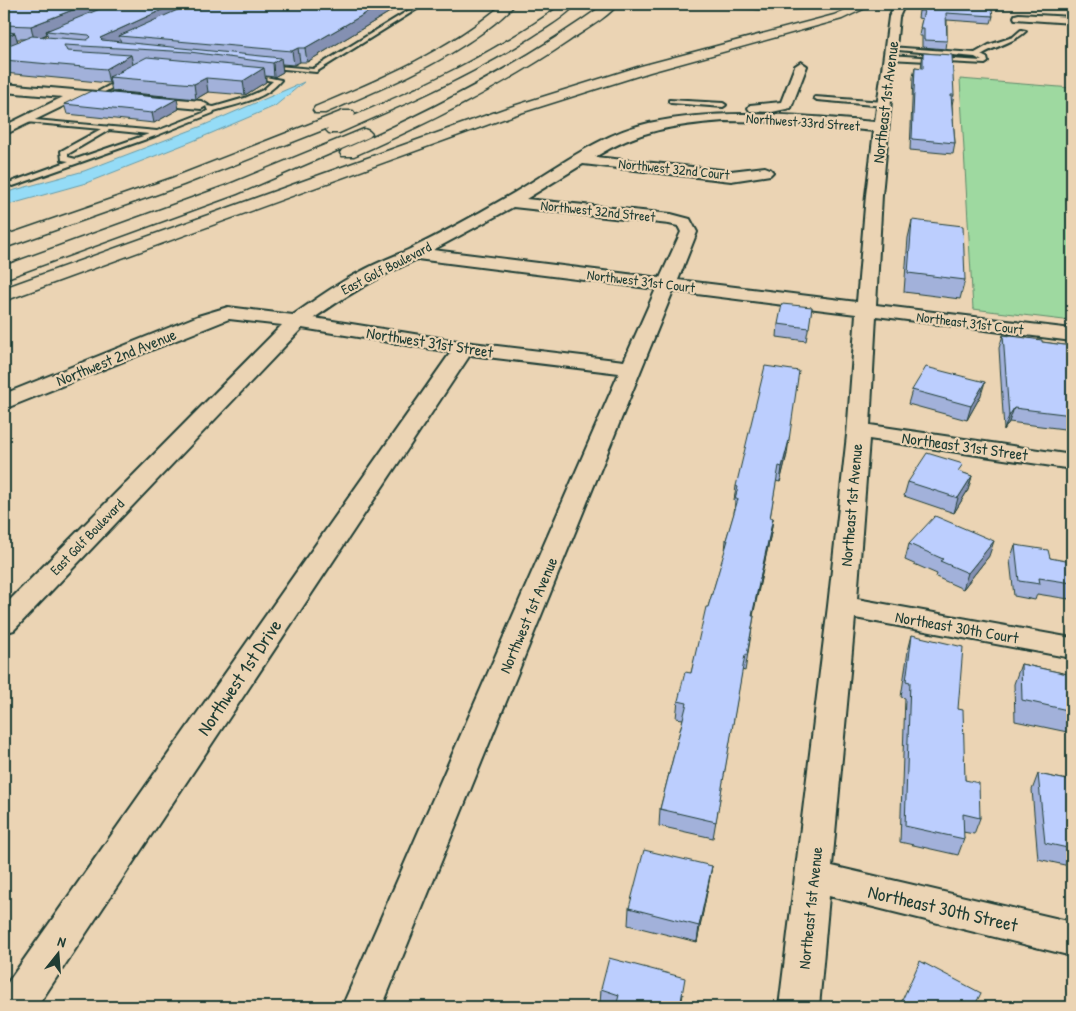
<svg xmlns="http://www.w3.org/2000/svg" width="1076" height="1011" viewBox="0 0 1076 1011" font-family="'Patrick Hand',sans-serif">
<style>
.green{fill:#9ed9a0;stroke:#5e8b6a}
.water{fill:#95dcf7;stroke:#669ca9}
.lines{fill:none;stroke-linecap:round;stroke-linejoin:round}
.lane-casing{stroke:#1f3d34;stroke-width:4}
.street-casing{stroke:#1f3d34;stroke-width:4}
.highway-casing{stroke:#1f3d34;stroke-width:3}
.lane{fill:#ebd4b4;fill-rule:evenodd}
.street{fill:#ebd4b4;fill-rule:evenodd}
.highway{fill:#ebd4b4;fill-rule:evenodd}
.wall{fill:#a2b1da;stroke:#1f3d34;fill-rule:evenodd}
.shaded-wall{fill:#8490b2;stroke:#1f3d34}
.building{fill:#bccefe;stroke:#1f3d34}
.labels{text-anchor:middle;stroke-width:4.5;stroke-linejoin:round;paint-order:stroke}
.far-street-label{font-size:14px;fill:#1f3d34;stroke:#ebd4b4}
.street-label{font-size:16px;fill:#1f3d34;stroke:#ebd4b4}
.near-street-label{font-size:19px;fill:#1f3d34;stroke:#ebd4b4}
</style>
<rect width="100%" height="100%" fill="#ebd4b4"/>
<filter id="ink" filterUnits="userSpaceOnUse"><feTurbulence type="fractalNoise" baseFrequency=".02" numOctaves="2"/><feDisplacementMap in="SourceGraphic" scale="10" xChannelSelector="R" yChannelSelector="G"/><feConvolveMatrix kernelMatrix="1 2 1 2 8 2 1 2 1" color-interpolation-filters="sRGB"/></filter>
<g filter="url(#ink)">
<path class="green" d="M960 79 1072 88V321L973 309Z"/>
<path class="water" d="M304 82 275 106 193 141 86 183 4 206V193L84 171 202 126Z"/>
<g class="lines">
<defs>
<path id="lane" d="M419 4H425L316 72 263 67 266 65 313 69Z
M1021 30 1026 31C1014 43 995 46 981 55L987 58 988 62 985 64 889 59 886 57 889 55 982 61 975 57 887 49 890 47 975 53 989 45 1013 37Z
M250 74 281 80C265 100 238 104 214 111L213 113 155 136 13 186 6 184 69 161 62 160 61 151 101 129 26 122 23 120 24 119 157 131 208 111 206 106 214 107 245 98 263 90 273 81 248 77ZM109 130 149 134 76 159 68 157V154Z
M125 77 127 80 95 97 90 96Z
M815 97 884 102 887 104 884 106 817 100 814 98Z
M669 100 723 103 726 105 723 107 671 103 669 102Z"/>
<path id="street" d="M895 4H905L899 17 882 195 876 305 1072 329V341L876 316 870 425 1072 455V469L869 439 857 599 1072 638V658L855 618 832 866 1072 922V956L829 896 819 1007H779L828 606 847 435 856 314 673 291 382 1007H342L619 373 470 355 37 1007H4V988L451 352 302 328 14 630 4 633V606L282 325 229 319 4 409V394L198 316 228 307 293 315C315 300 336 284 360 272 376 263 392 257 408 250 441 234 474 216 505 198 550 173 598 134 649 123 724 107 800 116 875 122L889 17ZM724 121 781 122 874 131 866 195 857 302 678 280 697 232 690 219 671 214 526 199 583 164 731 181 770 175 773 172 770 169 765 167 731 171 595 157C639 130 674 125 724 121ZM513 207 669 224 678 226 681 232 660 278 433 250ZM417 259 656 289 624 361 464 342 314 318C348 294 380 276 417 259Z
M1019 14 1072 17V23L1015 19 1014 17 1015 15Z
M801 62 807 66 791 108 772 112 750 111 748 108 750 105 781 102 795 66Z
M4 84 201 101 208 105 201 109 80 98 4 135V126L63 97 4 92Z"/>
<path id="highway" d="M503 4H515C506 15 494 24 483 32 435 67 379 90 325 113H315L313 110 315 107C381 79 448 51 503 4Z
M563 4H576C565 17 547 27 533 36 472 75 406 104 339 133H329L326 130 328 128 183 185 4 248V236L172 178 343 111H353L355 114 354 116C427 85 498 51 563 4Z
M605 4H618C606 19 584 30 569 41 501 87 428 123 354 156H342L340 153 342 150C435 109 523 63 605 4Z
M724 4H837L831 7 776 10 730 7Z
M859 4H874L842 19 650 72 514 115 4 301V288L504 109 641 66 834 15Z
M364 129 369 131 372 134 369 137 237 194 4 279V266L225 186Z"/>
</defs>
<use href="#lane" class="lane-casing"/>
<use href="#street" class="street-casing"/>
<use href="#highway" class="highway-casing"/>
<use href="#lane" class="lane"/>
<use href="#street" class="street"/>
<use href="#highway" class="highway"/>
</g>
<path class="wall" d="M4 4H403L307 62H300L294 65 282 64 283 72 274 77 266 76V82L245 95 208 92 196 99 112 91 110 82 109 83 4 73ZM47 34 48 37H41L46 35ZM17 39H25L18 42Z
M920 4 993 16 991 23 947 20V41L946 49 922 47V36H919L922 19 918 18Z
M923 53 954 95 952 105 955 143 953 154 910 150 913 77 915 67 921 68Z
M64 104 179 109 154 123 67 114Z
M912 220 965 280 960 299 904 292 908 238Z
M812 307 806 341 777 337 778 324Z
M1003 335 1042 342 1072 346V430L1009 422 1004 430 999 348Z
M912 390 981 395 967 420 908 404Z
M787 454 780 482 776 481 770 518H773L771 533 753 616H754L745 671 742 670 713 838 659 826 660 809 683 719 676 718 678 701 691 673 708 607 725 552 726 540 734 514 735 501H734L736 486Z
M960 472 972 476 968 490 954 513 904 496 908 482Z
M909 544 989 556 963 589 936 577 937 574 905 560Z
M1015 545 1072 566V592L1069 599 1037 594 1035 600 1014 596 1010 560Z
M912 635 958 709 965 780 980 818 974 834 963 832 964 839 958 855 900 842 905 698 901 697 908 651Z
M1021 664 1072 675V733L1015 721 1014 684Z
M1038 774 1072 781V860L1069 866 1038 859 1032 790Z
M712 866 697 942 628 925 629 908Z
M601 989 683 994 681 1007H607L600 1005Z
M1070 1000 1072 1007H1066Z"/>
<path class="shaded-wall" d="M88 4H122L46 31 47 34 34 40 31 26Z
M175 4H204L119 36 121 43 102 47 100 38Z
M382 4H403L307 62 305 48Z
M15 33 19 46 4 52V37Z
M298 48 300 62 294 65 292 51Z
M131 55 134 69 120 71 121 77H109L110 82 109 83 106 69Z
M281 58 283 72 274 77 273 63Z
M264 68 266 82 245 95 243 81Z
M206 78 208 92 196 99 194 84Z
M177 99 179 109 154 123 152 113Z
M985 382 981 395 967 420 971 406Z
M1014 408 1009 422 1004 430 1009 416Z
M789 440 787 454 780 482 782 467Z
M972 476 968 490 954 513 958 498Z
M773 518 771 533 749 631 752 616Z
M994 541 989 556 963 589 968 573Z
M712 866 709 882 697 942 699 926Z"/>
<path class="building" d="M4 4H88L31 26 4 25Z
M112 4H175L100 38 102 40 281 58 273 63 190 52 64 45 67 51 131 55 106 69 4 60V47L32 36 87 40 91 37 89 35 46 31Z
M191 4H382L305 48H298L292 51 119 36Z
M920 4H991L993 16 946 13 947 41 924 40V28H920L924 11H919Z
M4 31 15 33 4 37Z
M923 53 952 55 954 95H951L955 143 912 139 915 67 923 68Z
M147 57 264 68 243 81 206 78 194 84 109 77 122 71H120Z
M91 91 177 99 152 113 64 104Z
M912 220 963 226 965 280 908 273Z
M782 304 812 307 809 328 778 324Z
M1003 335 1042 340V342L1072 346V415L1014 408 1009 416Z
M765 366 799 371 789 440 782 467 779 466 770 518H773L752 616H754L747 655H745L716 822 660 809 687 703 678 701 685 672 691 673 706 607H708L728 540H726L738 499H735L738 487 736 486Z
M926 367 985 382 971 406 912 390Z
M927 453 963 464 958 471 972 476 958 498 908 482Z
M935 516 994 541 968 573 940 561 943 559 909 544Z
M1015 545 1048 550 1050 558 1071 562 1072 566V583L1039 578 1040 584 1019 581Z
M912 635 963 647 958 709 963 710 965 780 979 783 980 818 963 814 964 839 905 826 910 682 906 681Z
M1021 664 1072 675V711L1022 700Z
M1038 774 1072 781V849L1045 843Z
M644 850 712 866 699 926 629 908Z
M609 958 685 978 680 1007H616L619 995 601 989Z
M920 961 981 993 974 1007H899Z
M1070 1000 1072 1001V1007H1070Z"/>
</g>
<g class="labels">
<g class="far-street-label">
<text transform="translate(803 122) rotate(4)" y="5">Northwest 33rd Street</text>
<text transform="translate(674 169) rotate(6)" y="5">Northwest 32nd Court</text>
<text transform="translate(598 211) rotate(6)" y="5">Northwest 32nd Street</text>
<text transform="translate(386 268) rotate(-27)" y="5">East Golf Boulevard</text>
<text transform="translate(641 281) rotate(7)" y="5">Northwest 31st Court</text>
<text transform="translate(970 323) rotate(7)" y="5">Northeast 31st Court</text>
<text transform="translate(87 537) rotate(-46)" y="5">East Golf Boulevard</text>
</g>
<g class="street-label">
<text transform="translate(885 102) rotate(-83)" y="6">Northeast 1st Avenue</text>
<text transform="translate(430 342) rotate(9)" y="6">Northwest 31st Street</text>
<text transform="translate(116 357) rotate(-22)" y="6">Northwest 2nd Avenue</text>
<text transform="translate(965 446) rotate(8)" y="6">Northeast 31st Street</text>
<text transform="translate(851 505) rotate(-85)" y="6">Northeast 1st Avenue</text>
<text transform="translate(528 615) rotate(-67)" y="6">Northwest 1st Avenue</text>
<text transform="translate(957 627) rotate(10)" y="6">Northeast 30th Court</text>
<text transform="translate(810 908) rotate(-84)" y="6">Northeast 1st Avenue</text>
</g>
<g class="near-street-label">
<text transform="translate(239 677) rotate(-56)" y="7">Northwest 1st Drive</text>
<text transform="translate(943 908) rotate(13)" y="7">Northeast 30th Street</text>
</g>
</g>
<rect width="1076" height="1011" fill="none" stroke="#ebd4b4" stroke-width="20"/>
<rect x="10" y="10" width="1056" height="991" fill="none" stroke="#1f3d34" stroke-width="2" filter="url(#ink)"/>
<g transform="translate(58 954) rotate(17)" stroke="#ebd4b4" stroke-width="4" paint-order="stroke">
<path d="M0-4L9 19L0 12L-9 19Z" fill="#1f3d34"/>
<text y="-8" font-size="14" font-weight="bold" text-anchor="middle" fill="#1f3d34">N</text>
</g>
</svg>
